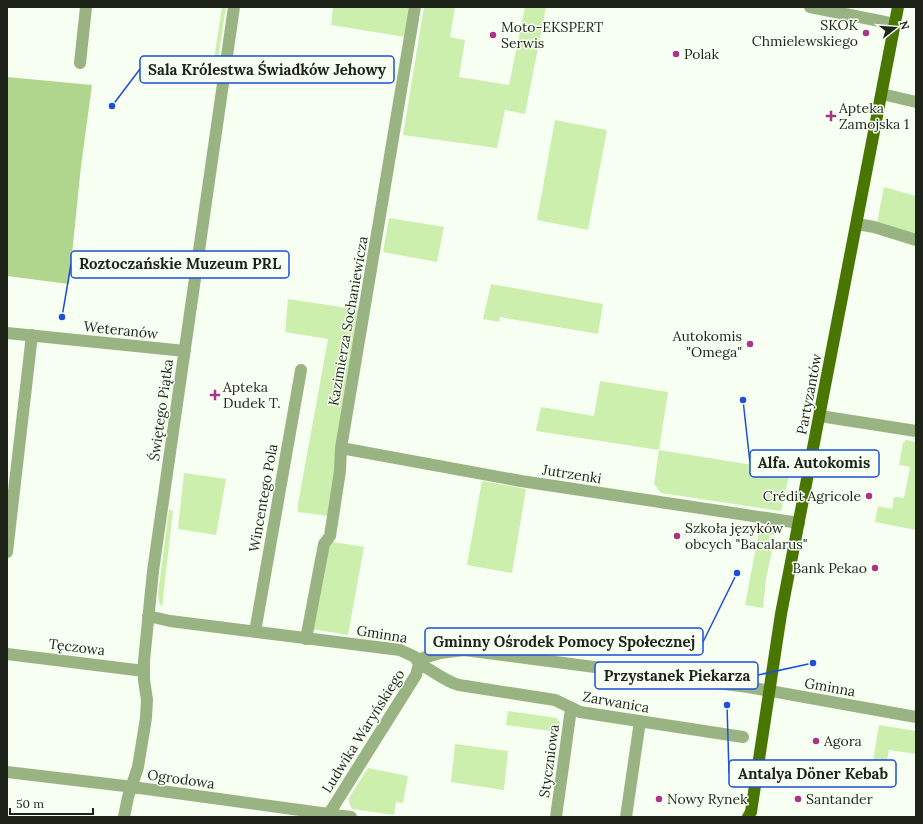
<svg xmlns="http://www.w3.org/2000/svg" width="923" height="824" viewBox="0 0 923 824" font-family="Lora,serif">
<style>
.green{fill:#ccefad}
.forest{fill:#b0d68d}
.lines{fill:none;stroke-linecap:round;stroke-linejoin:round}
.minor{stroke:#99b482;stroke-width:12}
.major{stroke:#497600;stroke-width:12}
.poi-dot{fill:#ab348a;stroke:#f7fef2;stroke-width:1.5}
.labels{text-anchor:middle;stroke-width:3;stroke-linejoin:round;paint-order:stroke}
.poi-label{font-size:14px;fill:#1d2318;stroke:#f7fef2;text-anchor:start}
.street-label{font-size:14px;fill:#1d2318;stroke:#f7fef2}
.leader{fill:none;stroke:#1d4ed8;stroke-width:1.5}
.callout-dot{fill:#1d4ed8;stroke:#f7fef2;stroke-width:1.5}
.callout{fill:#f7fef2;stroke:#1d4ed8;stroke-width:1.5}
.callout-label{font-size:15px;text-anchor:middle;font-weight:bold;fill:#1d2318}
</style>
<rect width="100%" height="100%" fill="#f7fef2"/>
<path class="green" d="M222 7H226L218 60 214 59Z
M333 7H410L405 37 331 25Z
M424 7H455L450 37 465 40 459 77 509 85 525 7H546L525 114 505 110 497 148 403 135Z
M555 120 607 130 588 230 537 220Z
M884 187 916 196V235L877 223Z
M389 218 444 227 437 262 383 252Z
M491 284 603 304 598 334 500 317 499 322 483 319Z
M288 299 360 310 329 516 298 512V504L328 339 285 332Z
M600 381 668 392 659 450 790 471 781 511 661 493 654 484 659 450 536 431 541 407 594 416Z
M906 440 916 442V530L875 522 878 506 892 509 894 497 904 498 910 467 899 465 903 443Z
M184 473 226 479 216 535 178 529Z
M482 481 526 489 512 573 467 565Z
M169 509 173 511 162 607 159 602 158 594Z
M760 526 777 528 774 535H770L768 545 773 546 766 579 763 608 745 605Z
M333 542 364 547 348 635 312 629 328 544Z
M508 711 557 718V721H560L558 732 506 725Z
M879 725 916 731V754L889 750 885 770 872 768Z
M455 744 508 751 504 790 451 782Z
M368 768 408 776 403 803 396 802 394 815 352 809 349 803V798Z"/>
<path class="forest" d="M7 77 92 85 81 166 69 284 7 276Z"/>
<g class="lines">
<path class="minor" d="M810 7 895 24
M80 63 86 7
M882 94 916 102
M857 224 874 227 916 240
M7 333 185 351
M820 416 916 431
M341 448 521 481 799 523
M7 552 32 335
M148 616 170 621 400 650 415 657 419 664 416 675 327 817
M255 632 301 370
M306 639 324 544 330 536 340 471 341 448 415 7
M7 654 144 671
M417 660 440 653 464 650 748 687 916 717
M419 664C433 670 444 681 459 685L555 700 580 712 743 737
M7 772 125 786 351 817
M124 817 128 797 138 767 146 718 147 700 144 680V661L153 571 234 7
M556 817 571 709
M626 817 640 721"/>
<path class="major" d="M748 817 751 812 781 614 898 7"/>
</g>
<g class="poi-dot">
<circle cx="866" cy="33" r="4"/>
<circle cx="493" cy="35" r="4"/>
<circle cx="676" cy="54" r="4"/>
<path d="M829 110h4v4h4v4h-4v4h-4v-4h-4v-4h4z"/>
<circle cx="750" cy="344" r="4"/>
<path d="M213 389h4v4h4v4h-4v4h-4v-4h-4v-4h4z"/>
<circle cx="869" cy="496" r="4"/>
<circle cx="677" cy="536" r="4"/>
<circle cx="875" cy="568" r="4"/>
<circle cx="816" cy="741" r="4"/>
<circle cx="659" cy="799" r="4"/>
<circle cx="798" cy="799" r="4"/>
</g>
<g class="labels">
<g class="poi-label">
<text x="858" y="30" text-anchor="end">SKOK<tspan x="858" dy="16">Chmielewskiego</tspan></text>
<text x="501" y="32">Moto-EKSPERT<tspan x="501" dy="16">Serwis</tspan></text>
<text x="684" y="59">Polak</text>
<text x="839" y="113">Apteka<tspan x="839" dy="16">Zamojska 1</tspan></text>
<text x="742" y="341" text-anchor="end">Autokomis<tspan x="742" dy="16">"Omega"</tspan></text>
<text x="223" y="392">Apteka<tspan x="223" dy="16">Dudek T.</tspan></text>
<text x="861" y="501" text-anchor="end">Crédit Agricole</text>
<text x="685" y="533">Szkoła języków<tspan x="685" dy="16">obcych "Bacalarus"</tspan></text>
<text x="867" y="573" text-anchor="end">Bank Pekao</text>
<text x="824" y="746">Agora</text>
<text x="667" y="804">Nowy Rynek</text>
<text x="806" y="804">Santander</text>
</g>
<g class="street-label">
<text transform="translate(348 321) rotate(-80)" y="5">Kazimierza Sochaniewicza</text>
<text transform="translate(121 330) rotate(6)" y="5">Weteranów</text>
<text transform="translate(809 394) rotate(-79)" y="5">Partyzantów</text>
<text transform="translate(161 410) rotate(-82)" y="5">Świętego Piątka</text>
<text transform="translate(572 474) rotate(9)" y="5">Jutrzenki</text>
<text transform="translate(263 498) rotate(-80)" y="5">Wincentego Pola</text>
<text transform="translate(382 634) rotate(9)" y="5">Gminna</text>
<text transform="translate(77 647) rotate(7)" y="5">Tęczowa</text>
<text transform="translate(830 687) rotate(10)" y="5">Gminna</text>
<text transform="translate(616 702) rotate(10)" y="5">Zarwanica</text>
<text transform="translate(363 731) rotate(-58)" y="5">Ludwika Waryńskiego</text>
<text transform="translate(549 761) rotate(-82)" y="5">Styczniowa</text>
<text transform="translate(181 779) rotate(8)" y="5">Ogrodowa</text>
</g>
</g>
<path class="leader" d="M112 106L140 69M62 317L71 264M743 400L750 463M737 573L703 642M813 663L758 675M727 705L729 773"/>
<g class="callout-dot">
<circle cx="112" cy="106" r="4"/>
<circle cx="62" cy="317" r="4"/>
<circle cx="743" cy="400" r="4"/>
<circle cx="737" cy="573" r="4"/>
<circle cx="813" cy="663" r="4"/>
<circle cx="727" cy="705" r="4"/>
</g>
<g class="callout">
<rect x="140" y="56" width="254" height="27" rx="4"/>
<rect x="71" y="251" width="218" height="27" rx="4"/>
<rect x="750" y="450" width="129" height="27" rx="4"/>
<rect x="425" y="628" width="278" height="27" rx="4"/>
<rect x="595" y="662" width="163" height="27" rx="4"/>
<rect x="729" y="760" width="167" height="27" rx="4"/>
</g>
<g class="callout-label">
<text x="267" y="75">Sala Królestwa Świadków Jehowy</text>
<text x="180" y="269">Roztoczańskie Muzeum PRL</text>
<text x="814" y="468">Alfa. Autokomis</text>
<text x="564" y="647">Gminny Ośrodek Pomocy Społecznej</text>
<text x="677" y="681">Przystanek Piekarza</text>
<text x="813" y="779">Antalya Döner Kebab</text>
</g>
<rect width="923" height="824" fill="none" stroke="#1d2318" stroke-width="16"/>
<g transform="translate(895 28) rotate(73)" stroke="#f7fef2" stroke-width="3" paint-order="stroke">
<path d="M0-3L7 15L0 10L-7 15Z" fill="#1d2318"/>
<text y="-6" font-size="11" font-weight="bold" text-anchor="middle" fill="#1d2318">N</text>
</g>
<path d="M10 808v6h83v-6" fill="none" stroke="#1d2318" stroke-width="2"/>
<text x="16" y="808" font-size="12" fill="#1d2318" stroke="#f7fef2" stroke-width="3" paint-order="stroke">50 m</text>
</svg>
